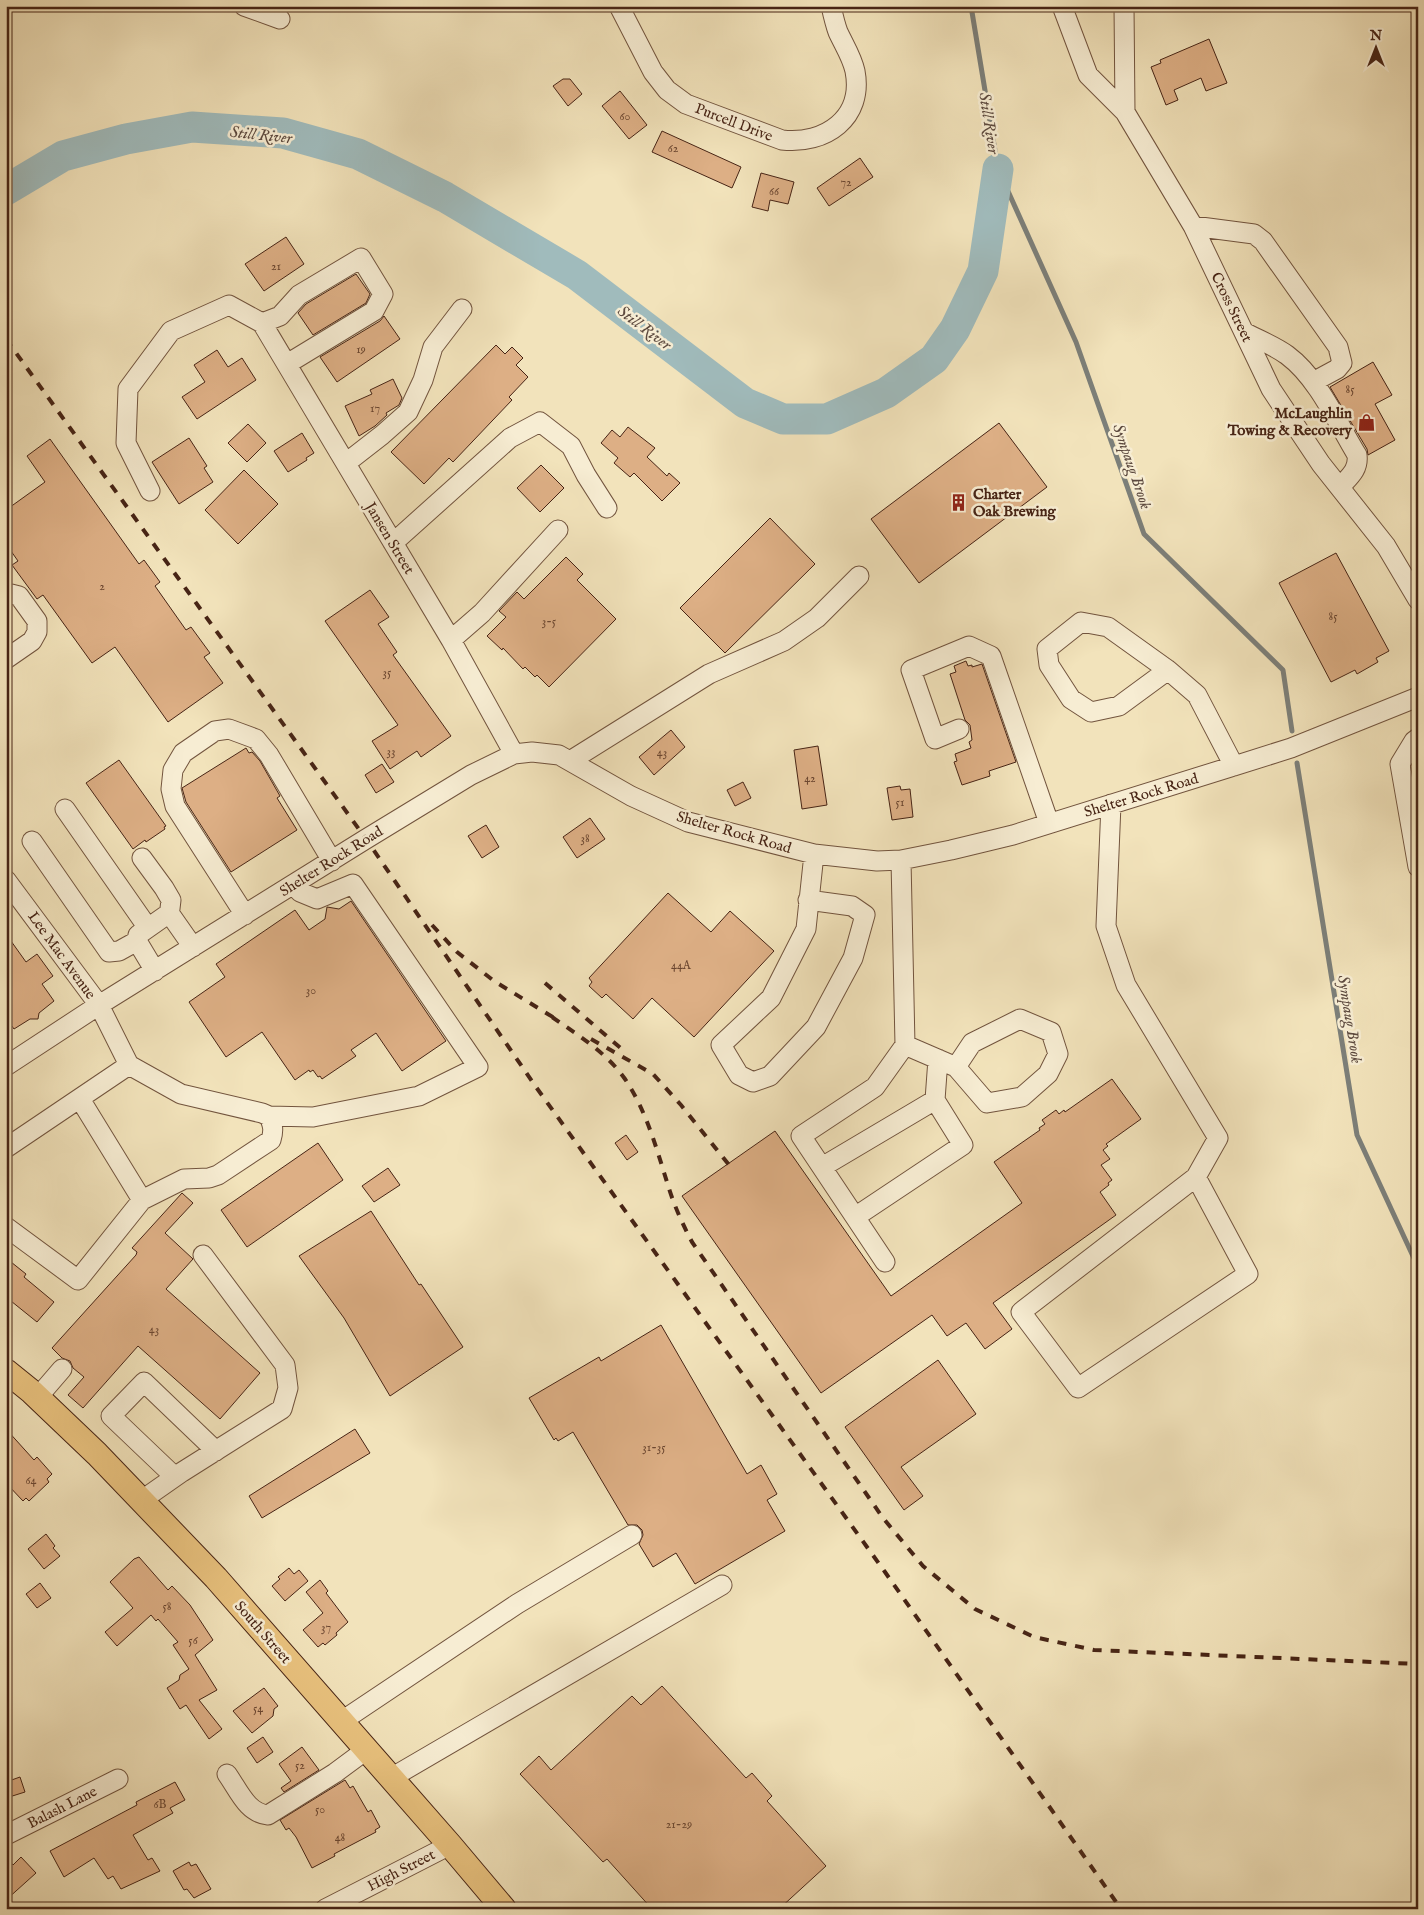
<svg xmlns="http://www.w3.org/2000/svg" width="1424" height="1915" viewBox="0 0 1424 1915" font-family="'IM FELL English',serif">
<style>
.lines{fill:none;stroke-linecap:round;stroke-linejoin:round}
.stream{stroke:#7c7f79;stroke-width:5}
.river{stroke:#a0bbbc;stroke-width:31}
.building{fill:#ddaf85;stroke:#472415}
.minor-casing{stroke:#72543e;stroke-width:21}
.major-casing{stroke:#472415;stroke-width:26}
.minor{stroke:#f7edd3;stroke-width:19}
.major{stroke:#e9c27e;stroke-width:24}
.rail{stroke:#472415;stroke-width:4;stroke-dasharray:9 9;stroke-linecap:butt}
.labels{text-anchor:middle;stroke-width:5;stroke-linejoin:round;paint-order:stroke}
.number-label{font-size:12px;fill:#6c4731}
.street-label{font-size:15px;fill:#472415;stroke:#f7edd3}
.poi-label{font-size:15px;font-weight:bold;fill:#472415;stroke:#f7edd3;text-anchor:end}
.water-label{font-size:16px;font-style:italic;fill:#5d4a3f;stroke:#f7edd3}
</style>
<rect width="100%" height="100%" fill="#f2e3bb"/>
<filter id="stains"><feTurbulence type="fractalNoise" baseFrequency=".004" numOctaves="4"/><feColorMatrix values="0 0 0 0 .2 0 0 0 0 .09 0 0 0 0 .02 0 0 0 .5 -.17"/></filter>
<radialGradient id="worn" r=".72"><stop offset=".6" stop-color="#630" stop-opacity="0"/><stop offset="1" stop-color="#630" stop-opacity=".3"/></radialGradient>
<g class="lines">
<path class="stream" d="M971 6 998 169 1076 342 1144 534 1283 670 1292 731
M1297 763 1357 1135 1418 1267"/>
<path class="river" d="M6 190 63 156 126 139 192 127 283 133 358 154 445 197 577 275 745 403 783 419H827L886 393 934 359 955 329 983 271 998 169"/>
</g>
<path class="building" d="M1209 39 1227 83 1206 91 1201 78 1174 90 1178 100 1166 105 1151 67 1161 63 1160 60Z
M563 79H570L582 94 568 106 553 86Z
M620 91 647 125 629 139 602 106Z
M662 131 741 167 732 188 652 152Z
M860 158 873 177 829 206 817 188Z
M761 173 794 182 788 204 770 200 768 211 752 207Z
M286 237 304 264 264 291 245 264Z
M356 274 370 294 366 303 313 335 298 313 306 304Z
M384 316 400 339 337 382 320 357 380 321Z
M496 345 505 354 512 347 523 358 516 365 528 377 509 397 512 400 453 462 449 458 424 484 391 452Z
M217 350 228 367 242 358 256 380 197 419 182 397 205 382 194 365Z
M1373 362 1392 395 1375 404 1395 440 1368 455 1367 449 1330 387Z
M393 379 402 398 399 405 386 413 387 415 375 426 359 436 345 406 372 394 370 390Z
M999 423 1047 487 919 583 871 519Z
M248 424 266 443 247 462 228 443Z
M628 427 655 448 647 457 667 476 669 473 680 483 662 501 634 473 630 477 614 463 618 458 601 443 612 430 620 437Z
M302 433 314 453 306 458 307 460 288 472 274 451Z
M189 438 207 466 204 468 213 482 179 504 152 462Z
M50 439 139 564 144 560 160 582 155 586 186 630 191 627 210 653 204 657 223 683 168 722 115 647 92 663 43 595 37 599 12 565 18 561 6 544V510L45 482 27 456Z
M541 465 564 488 540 512 517 488Z
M244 470 278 504 238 544 205 510Z
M770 518 815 564 725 653 680 608Z
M1336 553 1389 651 1376 658 1378 662 1357 674 1355 670 1331 682 1279 583Z
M566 557 583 574 577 580 616 619 549 687 537 675 535 677 525 667 523 669 503 648 502 650 487 636 506 617 499 611 517 592 524 599Z
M370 590 389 617 378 624 397 652 393 655 451 736 421 757 417 751 390 769 372 741 398 725 325 621Z
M966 661 968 666 972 665V667L982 664 1016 762 989 771 990 776 962 785 954 762 957 761 955 754 971 748 969 742 972 740 970 725 965 720 950 674 956 672 954 666Z
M671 730 685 747 654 775 639 757Z
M818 746 827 805 802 809 794 750Z
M246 748 249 753 252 752 260 761 280 796 277 798 297 830 231 872 186 802 182 788Z
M119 760 166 826 164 827 165 829 146 842 145 840 133 849 86 783Z
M382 764 394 782 376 793 365 775Z
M743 782 751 798 735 806 727 790Z
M900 786 901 790 910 789 913 817 892 820 887 788Z
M590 818 605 839 577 858 563 837Z
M486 825 499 847 482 858 468 836Z
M668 893 711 932 730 911 774 951 694 1037 652 998 633 1019 606 994 602 998 589 986 592 982 589 978Z
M351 901 446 1041 402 1071 376 1033 351 1050 356 1056 322 1079 320 1076 318 1077 313 1070 310 1072 309 1070 295 1080 262 1032 226 1057 189 1002 225 977 216 964 295 910 309 930 325 919 327 907 339 909Z
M6 934 26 962 37 954 53 976 42 984 54 1001 39 1013 38 1019H30L14 1029 6 1018Z
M1112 1079 1141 1119 1106 1144 1108 1146 1103 1150 1110 1159 1101 1165 1112 1180 1108 1183 1109 1185 1100 1192 1116 1215 993 1303 1012 1329 985 1349 966 1323 947 1336 932 1315 821 1393 682 1196 775 1131 891 1296 1022 1203 994 1162 1040 1130 1039 1128 1045 1124 1042 1120 1056 1110 1059 1114 1064 1110 1065 1112Z
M626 1135 638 1152 627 1160 615 1143Z
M318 1143 343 1180 247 1247 221 1210Z
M388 1168 400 1185 374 1202 362 1186Z
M182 1193 193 1203 165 1233 193 1259 166 1289 260 1373 220 1419 138 1346 83 1408 68 1395 84 1377 73 1368 70 1361 62 1358 52 1348 136 1255 137 1252 132 1248Z
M371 1211 419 1285 421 1284 463 1347 390 1396 344 1318 299 1256Z
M6 1258 26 1274 24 1277 54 1302 37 1322 6 1297Z
M661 1325 747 1474 761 1465 777 1494 767 1500 785 1531 695 1584 676 1553 653 1567 639 1544 643 1535 642 1530 637 1525H628L573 1432 558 1441 556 1438 554 1440 529 1398 599 1357 601 1361Z
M938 1360 976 1414 901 1467 923 1496 904 1510 845 1427Z
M6 1429 34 1460 37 1457 52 1474 47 1479 49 1482 29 1501 26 1498 23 1501 6 1483Z
M355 1429 370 1453 262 1518 249 1496Z
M46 1534 55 1546 53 1548 60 1556 44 1569 28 1549Z
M139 1557 168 1590 172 1586 190 1605 213 1640 195 1655 217 1690 199 1700 222 1729 209 1739 186 1705 180 1709 167 1688 179 1680 180 1675 189 1669 173 1645 178 1642 158 1619 156 1621 151 1615 117 1646 105 1632 133 1608 110 1582 134 1559Z
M289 1568 294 1574 299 1570 308 1581 285 1601 272 1586 280 1579 278 1577Z
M320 1580 328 1591 326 1593 348 1622 336 1633 337 1635 325 1645 323 1643 318 1647 303 1630 323 1613 306 1592Z
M40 1583 51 1598 37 1608 26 1594Z
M662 1686 746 1778 752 1773 772 1796 767 1801 826 1866 779 1909H652L607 1859 603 1862 520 1774 539 1756 551 1770 632 1696 641 1705Z
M264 1688 278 1706 274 1709 273 1716 252 1733 233 1711Z
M263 1737 273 1752 257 1763 247 1748Z
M302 1747 319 1770 284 1792 281 1788 291 1781 279 1764Z
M20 1777 25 1792 6 1798V1782Z
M345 1780 350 1788 353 1786 368 1812 371 1810 380 1827 375 1830 376 1832 334 1854 335 1856 312 1868 296 1837 289 1828 286 1830 280 1820Z
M175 1782 185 1800 170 1808 173 1813 133 1835 148 1860 152 1858 160 1871 121 1889 113 1876 108 1879 94 1858 64 1877 50 1851 137 1805 136 1802Z
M6 1857 13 1865 21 1857 36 1873 6 1900Z
M189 1862 191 1866 196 1864 211 1889 194 1898 187 1889 184 1890 173 1871Z"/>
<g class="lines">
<defs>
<path id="minor" d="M244 6 280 19
M619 6 653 72 667 90 686 104 782 140C825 145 864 118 855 71 852 57 844 45 838 32 835 24 833 15 831 6
M1062 6 1088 75 1125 112 1193 226 1271 389 1321 464 1386 546 1418 600
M1124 6 1125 112
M1193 226 1254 234 1263 241 1338 347 1342 363 1337 369 1313 382
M262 323 451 640 514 754
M262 323 280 316 299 295 361 258 383 294 374 311 287 364
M1246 333C1259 340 1275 346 1287 355 1318 378 1337 422 1357 455 1359 470 1349 477 1340 487
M346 463 382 435 408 412 423 380 433 347 462 309
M150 491 126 443 128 389 171 331 229 305 262 323
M393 543 510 438 540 422 571 446 586 475 607 508
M6 596 11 594 19 596 37 621V632L32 641 6 659
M451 640 482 613 558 530
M1168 670 1119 706 1091 712 1071 699 1049 665 1047 649 1081 622 1108 627 1168 670 1197 695 1234 766
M959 729 935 739 911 670 969 646 991 656 1049 823
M1418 738 1414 741 1400 764 1418 867
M570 761 709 674 784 641 817 618 859 576
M1111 804 1106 926 1126 985 1218 1138 1196 1177 1021 1312 1078 1388 1248 1274 1196 1177
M65 809 148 928
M32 841 109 952 119 951 137 941
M142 858 164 888 171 900 169 917
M6 880 99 1005 129 1065 181 1094 262 1113 269 1116C273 1126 274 1130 271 1140L218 1175 209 1178 184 1179 142 1200
M808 900 852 906 865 915 853 958 816 1027 770 1076 753 1082 739 1075 721 1045 771 998 806 929 814 854
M245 915 175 806 171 789 173 770 183 753 215 731 229 729 256 739 269 755 332 861
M155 971 137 941 138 935 165 916 172 917 193 947
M905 1045 956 1067 972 1043 1020 1019 1051 1032 1058 1054 1048 1074 1022 1097 987 1103 956 1067
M6 1066 99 1005 366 839 471 775 514 754 532 752 559 755 631 796 688 822 814 854 877 861 901 860 951 850 1013 835 1234 766 1291 748 1418 697
M269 1116 313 1117 419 1096 478 1067 353 884 317 899 300 892 294 884
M6 1148 129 1065
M822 1167 935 1100 938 1059
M855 1217 963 1145 935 1100
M6 1227 78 1280 142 1200 80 1099
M885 1262 801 1136 875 1087 905 1045 901 860
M37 1398 62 1369
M175 1477 111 1416 144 1382 216 1451
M143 1502 152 1493 182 1472 282 1409 288 1388 285 1365 203 1255
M342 1721 517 1604 632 1535
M227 1774C239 1791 247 1813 268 1815L335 1773 366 1750
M391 1778 722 1585
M6 1835 118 1779
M325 1909 450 1845"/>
<path id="major" d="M6 1371 32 1392 97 1454 216 1578 450 1845 504 1909"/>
</defs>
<use href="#minor" class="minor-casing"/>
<use href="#major" class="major-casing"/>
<use href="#minor" class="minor"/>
<use href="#major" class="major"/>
<path class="rail" d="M6 339 366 839 536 1087 885 1572 1121 1909
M432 925 457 952 494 981 556 1019
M545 983 624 1051
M552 1017C578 1035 607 1053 625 1079 646 1110 656 1147 667 1182 673 1203 682 1223 692 1242L883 1518 923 1566 975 1609 1034 1637 1094 1650 1418 1664
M591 1039 653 1074 681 1105 729 1165"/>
</g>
<defs>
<symbol id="shop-bare" viewBox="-9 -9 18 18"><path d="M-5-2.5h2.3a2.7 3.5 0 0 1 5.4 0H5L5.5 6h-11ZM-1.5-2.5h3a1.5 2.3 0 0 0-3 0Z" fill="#8f2418" stroke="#f7edd3" stroke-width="2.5" paint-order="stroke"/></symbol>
<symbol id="building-bare" viewBox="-9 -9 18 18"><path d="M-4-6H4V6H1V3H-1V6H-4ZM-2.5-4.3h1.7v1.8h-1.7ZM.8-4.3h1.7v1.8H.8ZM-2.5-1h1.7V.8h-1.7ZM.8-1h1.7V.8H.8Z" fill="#8f2418" stroke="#f7edd3" stroke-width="2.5" paint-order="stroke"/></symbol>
</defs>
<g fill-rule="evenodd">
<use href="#shop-bare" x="1354" y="410" width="25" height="25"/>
<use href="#building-bare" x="946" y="490" width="25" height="25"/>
</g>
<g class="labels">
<g class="number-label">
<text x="625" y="120">60</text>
<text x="673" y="152">62</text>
<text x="846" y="186">72</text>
<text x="774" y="195">66</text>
<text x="276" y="270">21</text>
<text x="361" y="353">19</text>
<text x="1350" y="393">85</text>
<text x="375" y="412">17</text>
<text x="102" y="590">2</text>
<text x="1333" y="620">85</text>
<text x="549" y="625">3-5</text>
<text x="387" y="676">35</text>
<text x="391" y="755">33</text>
<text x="662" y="756">43</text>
<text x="810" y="782">42</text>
<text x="900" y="806">51</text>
<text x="585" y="842">38</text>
<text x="681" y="969">44A</text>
<text x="311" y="994">30</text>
<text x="154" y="1333">43</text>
<text x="654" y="1451">31-35</text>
<text x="31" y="1484">64</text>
<text x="167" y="1610">58</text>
<text x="326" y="1631">37</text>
<text x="193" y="1644">56</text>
<text x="258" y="1712">54</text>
<text x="300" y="1769">52</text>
<text x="160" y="1808">6B</text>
<text x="320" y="1813">50</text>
<text x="679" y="1828">21-29</text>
<text x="340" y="1841">48</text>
</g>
<g class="street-label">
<text transform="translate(734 122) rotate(21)" y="5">Purcell Drive</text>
<text transform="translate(1232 307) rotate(64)" y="5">Cross Street</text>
<text transform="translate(390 538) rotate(59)" y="5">Jansen Street</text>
<text transform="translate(1141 795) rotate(-17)" y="5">Shelter Rock Road</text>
<text transform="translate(734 832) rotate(16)" y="5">Shelter Rock Road</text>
<text transform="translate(331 861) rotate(-32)" y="5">Shelter Rock Road</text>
<text transform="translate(62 955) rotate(54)" y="5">Lee Mac Avenue</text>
<text transform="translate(263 1632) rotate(49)" y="5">South Street</text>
<text transform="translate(62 1807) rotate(-27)" y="5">Balash Lane</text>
<text transform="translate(401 1870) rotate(-27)" y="5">High Street</text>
</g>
<g class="poi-label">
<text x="1352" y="418">McLaughlin<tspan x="1352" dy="17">Towing &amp; Recovery</tspan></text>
<text x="973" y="499" text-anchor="start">Charter<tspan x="973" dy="17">Oak Brewing</tspan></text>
</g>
<g class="water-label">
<text transform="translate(990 123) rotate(81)" y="6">Still River</text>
<text transform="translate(261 134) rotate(6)" y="6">Still River</text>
<text transform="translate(645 327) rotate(37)" y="6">Still River</text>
<text transform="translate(1133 466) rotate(71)" y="6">Sympaug Brook</text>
<text transform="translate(1351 1019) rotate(81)" y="6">Sympaug Brook</text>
</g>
</g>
<rect width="1424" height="1915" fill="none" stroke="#f2e3bb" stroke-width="25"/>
<rect x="8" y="8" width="1409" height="1900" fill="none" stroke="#472415" stroke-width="2.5"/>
<rect x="12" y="12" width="1399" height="1890" fill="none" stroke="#472415"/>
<g transform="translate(1376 48)" stroke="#f7edd3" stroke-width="4" paint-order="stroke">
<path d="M0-4L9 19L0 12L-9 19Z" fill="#472415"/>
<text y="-8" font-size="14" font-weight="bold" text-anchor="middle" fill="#472415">N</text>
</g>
<rect width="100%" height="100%" filter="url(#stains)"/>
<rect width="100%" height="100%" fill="url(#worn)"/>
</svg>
